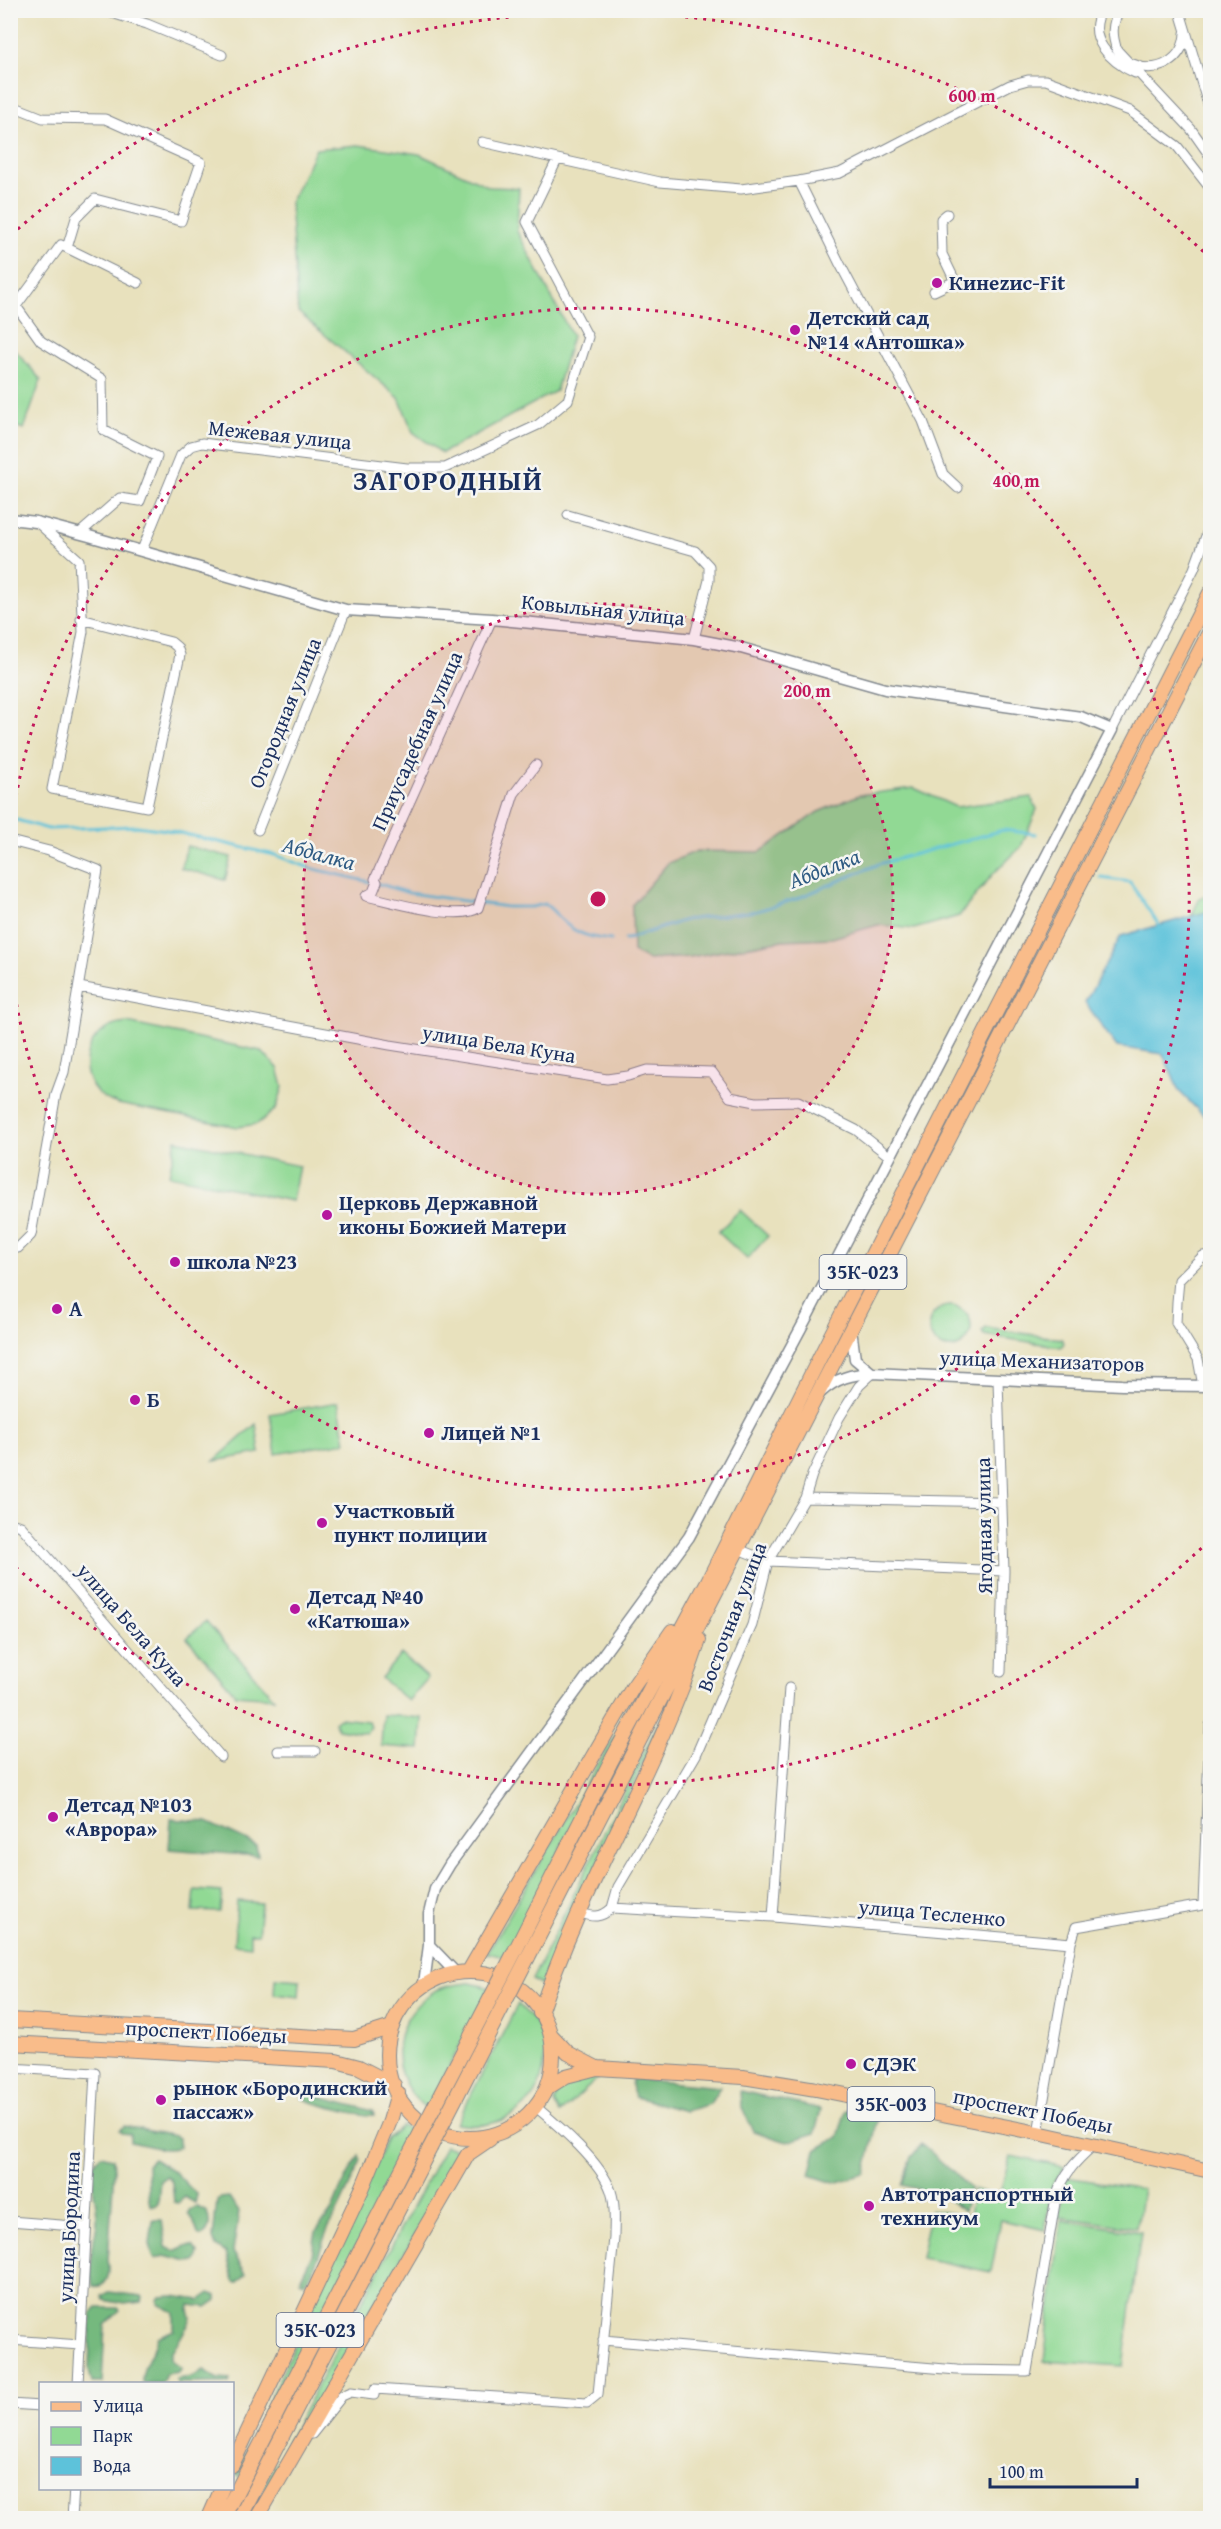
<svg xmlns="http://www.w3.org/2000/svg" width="1221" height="2529" viewBox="0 0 1221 2529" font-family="'Gentium Book Plus',serif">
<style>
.green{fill:#91d994;stroke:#568479;stroke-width:1.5}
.forest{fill:#74b97e;stroke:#48746e;stroke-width:1.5}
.water{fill:#5dc2da;stroke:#3c789c;stroke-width:1.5}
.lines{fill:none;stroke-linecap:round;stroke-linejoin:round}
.stream{stroke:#5dc2da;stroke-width:3}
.minor-casing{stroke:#82888e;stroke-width:11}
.tertiary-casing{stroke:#82888e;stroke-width:13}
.primary-casing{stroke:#82888e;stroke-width:16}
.minor{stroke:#fff;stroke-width:9}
.tertiary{stroke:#fff;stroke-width:10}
.primary{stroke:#f9bc8a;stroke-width:14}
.primary-bridge-casing{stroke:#82888e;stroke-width:16;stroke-linecap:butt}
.primary-bridge{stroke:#f9bc8a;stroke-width:14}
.ring{fill:none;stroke:#c2185b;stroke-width:3;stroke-dasharray:3 6}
.poi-dot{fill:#b5179e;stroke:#f6f6f2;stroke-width:2}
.labels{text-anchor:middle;stroke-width:5;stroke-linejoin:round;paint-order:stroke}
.shield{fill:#f6f6f2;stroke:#5d6b8a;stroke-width:1.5}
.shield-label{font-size:20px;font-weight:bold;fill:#1b2f5e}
.poi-label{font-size:21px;font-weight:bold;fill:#1b2f5e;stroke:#f6f6f2;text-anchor:start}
.street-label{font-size:21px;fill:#1b2f5e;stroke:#f6f6f2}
.water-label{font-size:22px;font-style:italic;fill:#2f5b83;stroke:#f6f6f2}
.district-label{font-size:27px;font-weight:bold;letter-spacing:1.5px;fill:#1b2f5e;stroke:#f6f6f2}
.centre{fill:#c2185b;stroke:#f6f6f2;stroke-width:3}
.ring-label{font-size:18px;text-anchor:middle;font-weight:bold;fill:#c2185b;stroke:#f6f6f2;stroke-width:5;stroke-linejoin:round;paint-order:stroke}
</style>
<rect width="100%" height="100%" fill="#f6f6f2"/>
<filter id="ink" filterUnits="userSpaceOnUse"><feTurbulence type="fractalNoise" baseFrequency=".0167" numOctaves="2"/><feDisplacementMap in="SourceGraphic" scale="12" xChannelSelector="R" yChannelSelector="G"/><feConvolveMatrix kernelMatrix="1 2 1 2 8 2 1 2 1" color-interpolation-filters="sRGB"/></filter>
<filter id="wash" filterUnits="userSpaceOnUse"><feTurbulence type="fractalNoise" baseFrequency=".008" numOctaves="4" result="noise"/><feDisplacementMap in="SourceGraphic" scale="24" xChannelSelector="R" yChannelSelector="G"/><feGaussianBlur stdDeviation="1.35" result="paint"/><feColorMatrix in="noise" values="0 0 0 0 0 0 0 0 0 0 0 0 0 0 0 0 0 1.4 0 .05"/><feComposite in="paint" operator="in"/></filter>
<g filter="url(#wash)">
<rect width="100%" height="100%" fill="#e8e1bd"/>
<path class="green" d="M358 145 419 154 490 187 519 188 517 231 572 336 556 391 442 453 413 432 399 398 298 312 290 203 316 149Z
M10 344 41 380 24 429 11 425Z
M914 788 956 807 1031 797 1037 809 1021 847 993 874 959 916 914 929 878 925 832 938 783 940 690 957 648 960 633 952 632 905 668 863 697 851 760 852 818 812 859 795Z
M187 846 231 857 225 880 181 868Z
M1210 893V911L1191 917 1200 898Z
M127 1023 261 1051 278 1068 283 1087 276 1109 257 1124 238 1127 118 1104C71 1091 77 1027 127 1023Z
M176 1140 299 1166 292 1201 169 1175Z
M740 1210 768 1236 747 1259 718 1232Z
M929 1327a21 21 0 1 1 42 0a21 21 0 1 1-42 0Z
M986 1328 1062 1339 1064 1343 1061 1347 984 1335 982 1332Z
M338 1402 346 1442 276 1454 270 1414Z
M256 1424 260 1453 214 1461Z
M206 1621 274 1698 236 1695 187 1638Z
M401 1654 428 1678 408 1701 381 1678Z
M640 1693 505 1957 487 1953Z
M383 1715 422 1718 420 1749 381 1746Z
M339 1718 368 1721 371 1727 366 1733 338 1729 334 1722Z
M658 1723 660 1724 544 1986 532 1980Z
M195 1890 222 1892 220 1912 193 1911Z
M237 1901 261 1903 258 1934H250V1946L234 1944Z
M275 1978 300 1980 299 1997 274 1994Z
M470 1983 490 1988 427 2109C387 2080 389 2022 430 1994 441 1986 457 1984 470 1983Z
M518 2004C527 2013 536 2021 541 2033 546 2043 545 2054 544 2065 539 2110 498 2131 456 2124Z
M589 2073 597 2079 560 2113 554 2103C559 2085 574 2080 589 2073Z
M402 2126 414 2133 240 2476 236 2475 387 2139Z
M445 2146 463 2152 267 2490 263 2488Z
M1010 2156 1065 2167 1052 2184 1045 2230 1001 2220 991 2272 921 2258 931 2210 969 2216 973 2190 999 2197Z
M1065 2177 1143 2189 1137 2228 1059 2217Z
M1061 2220 1141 2232 1123 2366 1044 2361Z"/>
<path class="forest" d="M171 1819 207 1822 256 1845 258 1856 169 1849Z
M632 2079 720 2087 710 2104 685 2111 635 2097 631 2086Z
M740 2091 821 2109 815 2133 787 2142 753 2131 741 2105Z
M309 2094 373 2111 374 2115C365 2117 310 2103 302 2098Z
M846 2110 878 2118 865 2174 834 2183 810 2175 816 2150 838 2137Z
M124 2126 175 2136 179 2138V2147C165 2153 145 2144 130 2142V2134L122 2133 120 2130Z
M922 2144 970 2188 964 2211 941 2195 902 2185 911 2157Z
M101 2155 113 2158 114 2170 108 2260C111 2272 108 2289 93 2286 91 2283 91 2250 92 2245 94 2237 97 2230 97 2222 98 2204 90 2185 93 2166 94 2162 98 2158 101 2155Z
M359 2156 361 2160C351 2183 341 2206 329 2227 320 2243 318 2271 304 2282L300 2280 312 2255 316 2231 331 2212 342 2186Z
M153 2159 174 2171 197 2195 195 2203 185 2197 178 2203 174 2202 172 2182 167 2176 160 2181 158 2203 154 2206 150 2205C147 2196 148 2176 147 2165Z
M229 2197 239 2212 233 2252 246 2274 237 2283 234 2281 226 2253 216 2246 213 2238 217 2201 220 2198Z
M197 2207 207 2212C210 2220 211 2233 201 2236L198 2234 193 2220 188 2214 189 2210Z
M153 2220H162L166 2247 174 2251 185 2246H193L198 2253 196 2261 188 2262 164 2256 156 2259 153 2256 150 2244Z
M109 2292 142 2296 143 2298 141 2302 124 2304 104 2300 102 2296Z
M210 2293 217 2296V2300L207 2307 190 2305 189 2310 191 2318C188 2325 176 2347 171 2352V2360L181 2368 178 2372 166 2374 162 2383H142C141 2367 153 2353 158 2337L174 2330V2312L158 2304V2300L160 2297 173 2296 200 2300Z
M97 2308H118L120 2311 105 2325 102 2383H92L89 2369 91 2314Z
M203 2370 218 2379 230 2380 229 2383H177L176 2379 193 2377Z"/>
<path class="water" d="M1210 911V1122L1179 1091 1163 1054 1117 1047 1085 1003 1121 936Z"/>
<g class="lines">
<path class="stream" d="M10 818 48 829 137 826 167 830 275 855 310 868 383 885 409 893 507 907H531L545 904C556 912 560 920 570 927 582 936 596 938 611 940
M1101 878 1130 882 1160 927
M625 940 685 920 757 911 796 899 879 864 1003 830 1036 834"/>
</g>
</g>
<g filter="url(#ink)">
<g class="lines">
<defs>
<path id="minor" d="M102 10 147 24 222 55
M1102 10C1085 38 1111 62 1135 73
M1120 10C1111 24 1112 36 1117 50L1191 129 1210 156
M1178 10 1181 15 1210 111
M1133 64C1157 75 1184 60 1185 33
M10 105 43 118 105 119 201 162 181 221 95 199 76 218 67 248
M482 142 660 182 741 189 799 181 840 173 1010 85 1028 80H1046L1130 111 1177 146 1210 188
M799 181 840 264 923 421 943 474 958 488
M934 291 955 281 942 254 941 219 947 214
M568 515 695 551 709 566V580L694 639
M39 524 79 560 83 632 52 789 147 807 180 655 177 647 171 642 81 619
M80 533 120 498 140 501 157 457 103 430 102 379 41 341 16 306 61 245 138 283
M142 550 181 455 191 446 202 443 407 468H445L538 425 568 400 588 337 527 222 557 160
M492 619 375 879 377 882 373 892 366 896C389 901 459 922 478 908L514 794 536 765
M1112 730 1194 569 1210 525
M258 830 346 610
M10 841 49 851 98 870 64 1072 56 1094 31 1235 18 1248 10 1250
M79 987 390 1045 607 1079 628 1076 647 1070 712 1072 730 1097 756 1102 798 1101 856 1130 889 1156
M998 1380 1004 1571 1001 1672
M1203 1386 1198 1359 1176 1323 1177 1302 1179 1280 1203 1256 1210 1255
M805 1498 1002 1502
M10 1523 21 1526 221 1757
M738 1549 768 1561 1004 1571
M278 1751H315
M612 1908 618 1887 696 1755 752 1625 768 1561 805 1498 812 1475 839 1418 859 1386 873 1373
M579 1912C593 1918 601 1918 612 1908L773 1917 1071 1943 1076 1927 1203 1905 1210 1725
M773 1917 789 1688
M10 2068 95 2073 78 2384
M1038 2133 1071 1943
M10 2221 86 2227
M10 2340 80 2345
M603 2340 957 2370 1027 2371 1056 2197C1065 2172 1075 2162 1094 2145
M10 2404 40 2406
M312 2434 342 2396 351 2392 374 2395 375 2389 587 2403 598 2394 614 2238C614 2223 616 2206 611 2191 601 2162 560 2127 536 2107
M72 2518 74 2488"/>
<path id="tertiary" d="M10 519 36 522 89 536 346 610 492 619 694 639 741 648 885 689 1081 717 1112 730 808 1315 689 1537 450 1864 435 1889 429 1914V1945L424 1984
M851 1329 855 1359 872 1373
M821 1392C837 1378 851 1374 873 1373L1122 1385 1210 1386
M429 1945 454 1971"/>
<path id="primary" d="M515 1951 610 1763 708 1581 826 1345 1210 593
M528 1957 1210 631
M469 1971 633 1687 672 1631
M387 2055a83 83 0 1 1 166 0a83 83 0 1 1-166 0Z
M540 2013C582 1884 657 1769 699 1640
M10 2020 354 2039 392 2027
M551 2035 568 2053 597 2068
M10 2043 336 2061 359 2067 394 2085
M547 2088 566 2076 597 2068 743 2077 816 2089 1038 2133 1210 2171
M232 2465 362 2189 390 2121 398 2093
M209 2518 222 2488
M223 2518 416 2142
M240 2518 430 2148
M257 2518 468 2154 490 2139"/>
</defs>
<use href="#minor" class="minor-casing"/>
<use href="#tertiary" class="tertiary-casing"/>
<use href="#primary" class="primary-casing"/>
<use href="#minor" class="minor"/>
<use href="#tertiary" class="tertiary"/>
<use href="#primary" class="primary"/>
<defs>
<path id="primary-bridge" d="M416 2142 515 1951
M430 2148 528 1957"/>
</defs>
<use href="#primary-bridge" class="primary-bridge-casing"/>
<use href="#primary-bridge" class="primary-bridge"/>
</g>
</g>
<circle cx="598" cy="899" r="295" fill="#c2185b" fill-opacity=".12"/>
<g class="ring">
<circle cx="598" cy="899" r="295"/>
<path d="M11 832A591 591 0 1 1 11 966"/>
<path d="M1208 1542A886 886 0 0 1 11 1563M11 235A886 886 0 0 1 1208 256"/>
</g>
<g class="poi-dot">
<circle cx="937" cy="283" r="6"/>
<circle cx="795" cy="330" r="6"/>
<circle cx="327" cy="1215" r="6"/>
<circle cx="175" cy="1262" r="6"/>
<circle cx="57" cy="1309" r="6"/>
<circle cx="135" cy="1400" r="6"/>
<circle cx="429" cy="1433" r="6"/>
<circle cx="322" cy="1523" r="6"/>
<circle cx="295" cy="1609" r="6"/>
<circle cx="53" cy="1817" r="6"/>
<circle cx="851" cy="2064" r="6"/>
<circle cx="161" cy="2100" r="6"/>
<circle cx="869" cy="2206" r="6"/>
</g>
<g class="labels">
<g class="shield">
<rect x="819.5" y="1255" width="87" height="34" rx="4.5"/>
<rect x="847.5" y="2087" width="87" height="34" rx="4.5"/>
<rect x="276.5" y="2313" width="87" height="34" rx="4.5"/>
</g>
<g class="shield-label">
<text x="863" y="1279">35К-023</text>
<text x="891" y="2111">35К-003</text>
<text x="320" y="2337">35К-023</text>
</g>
<g class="poi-label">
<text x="949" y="290">Кинеzис-Fit</text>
<text x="807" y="325">Детский сад<tspan x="807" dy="24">№14 «Антошка»</tspan></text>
<text x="339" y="1210">Церковь Державной<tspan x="339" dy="24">иконы Божией Матери</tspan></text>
<text x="187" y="1269">школа №23</text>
<text x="69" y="1316">А</text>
<text x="147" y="1407">Б</text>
<text x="441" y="1440">Лицей №1</text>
<text x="334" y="1518">Участковый<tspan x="334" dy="24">пункт полиции</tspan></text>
<text x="307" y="1604">Детсад №40<tspan x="307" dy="24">«Катюша»</tspan></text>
<text x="65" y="1812">Детсад №103<tspan x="65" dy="24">«Аврора»</tspan></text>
<text x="863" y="2071">СДЭК</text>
<text x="173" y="2095">рынок «Бородинский<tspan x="173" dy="24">пассаж»</tspan></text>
<text x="881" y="2201">Автотранспортный<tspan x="881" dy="24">техникум</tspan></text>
</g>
<g class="street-label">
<text transform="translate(280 435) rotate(6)" y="7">Межевая улица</text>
<text transform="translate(603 610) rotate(6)" y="7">Ковыльная улица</text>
<text transform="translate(285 713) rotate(-68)" y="7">Огородная улица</text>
<text transform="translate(417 741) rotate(-66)" y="7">Приусадебная улица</text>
<text transform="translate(499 1044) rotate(9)" y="7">улица Бела Куна</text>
<text transform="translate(1042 1361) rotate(2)" y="7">улица Механизаторов</text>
<text transform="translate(984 1526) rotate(-91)" y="7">Ягодная улица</text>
<text transform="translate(732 1617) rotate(-69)" y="7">Восточная улица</text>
<text transform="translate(132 1625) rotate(49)" y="7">улица Бела Куна</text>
<text transform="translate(932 1913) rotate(5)" y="7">улица Тесленко</text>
<text transform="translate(206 2032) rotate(3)" y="7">проспект Победы</text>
<text transform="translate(1033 2111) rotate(11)" y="7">проспект Победы</text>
<text transform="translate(69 2227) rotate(-87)" y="7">улица Бородина</text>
</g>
<g class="water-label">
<text transform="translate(319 853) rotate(15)" y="8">Абдалка</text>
<text transform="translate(824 868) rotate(-21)" y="8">Абдалка</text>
</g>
<g class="district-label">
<text x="448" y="490">ЗАГОРОДНЫЙ</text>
</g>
</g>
<circle cx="598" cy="899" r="9" class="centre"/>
<g class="ring-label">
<text x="972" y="102">600 m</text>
<text x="1016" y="487">400 m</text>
<text x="807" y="697">200 m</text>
</g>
<rect width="1221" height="2529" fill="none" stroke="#f6f6f2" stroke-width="36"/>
<rect x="39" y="2382" width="195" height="108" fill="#f6f6f2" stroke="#9ea6b7" stroke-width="1.5"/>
<rect x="51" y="2402" width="30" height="9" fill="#f9bc8a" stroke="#9ea6b7" stroke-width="1.5"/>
<text x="93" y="2412" font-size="18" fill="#1b2f5e">Улица</text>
<rect x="51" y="2427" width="30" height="18" fill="#91d994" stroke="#9ea6b7" stroke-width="1.5"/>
<text x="93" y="2442" font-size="18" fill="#1b2f5e">Парк</text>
<rect x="51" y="2457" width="30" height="18" fill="#5dc2da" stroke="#9ea6b7" stroke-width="1.5"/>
<text x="93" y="2472" font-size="18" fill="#1b2f5e">Вода</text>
<path d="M990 2478v9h147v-9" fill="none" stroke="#1b2f5e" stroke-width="3"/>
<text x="999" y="2478" font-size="18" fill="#1b2f5e" stroke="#f6f6f2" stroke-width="4.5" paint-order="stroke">100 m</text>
</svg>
